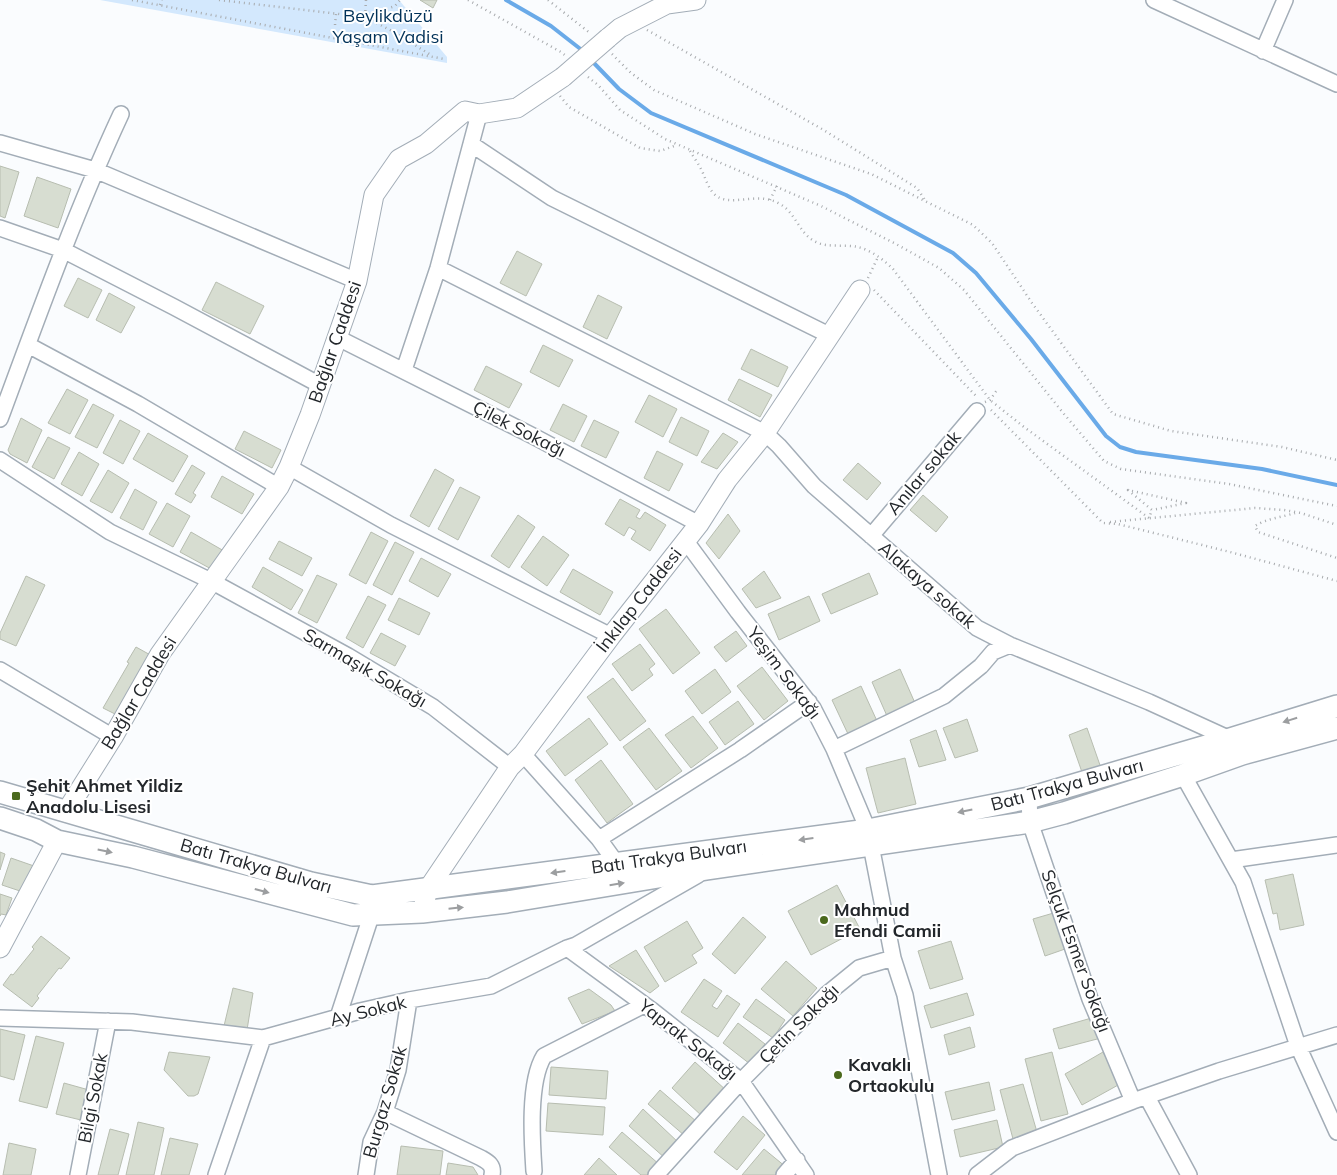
<svg xmlns="http://www.w3.org/2000/svg" width="1337" height="1175" viewBox="0 0 1337 1175" font-family="Mulish,sans-serif">
<style>
.green{fill:#d3e8fd}
.lines{fill:none;stroke-linecap:round;stroke-linejoin:round}
.stream{stroke:#6aaae8;stroke-width:4}
.building{fill:#d7ddd1;stroke:#b7bdb0}
.minor-casing{stroke:#a3adb7;stroke-width:18}
.tertiary-casing{stroke:#a3adb7;stroke-width:21}
.secondary-casing{stroke:#a3adb7;stroke-width:24}
.path{stroke:#a7aaad;stroke-width:2.5;stroke-dasharray:1 4;stroke-linecap:butt}
.minor{stroke:#fff;stroke-width:15}
.tertiary{stroke:#fff;stroke-width:19}
.secondary{stroke:#fff;stroke-width:21}
.tertiary-bridge-casing{stroke:#a3adb7;stroke-width:21;stroke-linecap:butt}
.tertiary-bridge{stroke:#fff;stroke-width:19}
.oneway{fill:#9c9ea0}
.poi-dot{fill:#4b691d;stroke:#fff;stroke-width:2}
.labels{text-anchor:middle;stroke-width:4;stroke-linejoin:round;paint-order:stroke}
.park-label{font-size:18px;fill:#003158;stroke:#fff}
.street-label{font-size:18px;fill:#23272b;stroke:#fff}
.poi-label{font-size:18px;font-weight:bold;fill:#23272b;stroke:#fff;text-anchor:start}
</style>
<rect width="100%" height="100%" fill="#fafcfe"/>
<path class="green" d="M100 0H399L447 57V63Z"/>
<g class="lines">
<path class="stream" d="M506 0 551 26 583 51
M591 60 619 89 651 113 846 195 953 253 976 273 1031 339 1106 436 1120 447 1136 452 1262 469 1337 485"/>
</g>
<path class="building" d="M420 0H437L433 8Z
M0 166 19 172 5 218 0 216Z
M37 177 71 189 58 228 24 216Z
M517 251 542 264 526 296 500 283Z
M78 278 102 290 88 318 64 306Z
M216 282 264 306 250 334 202 310Z
M109 293 135 307 121 333 96 320Z
M598 295 622 307 607 339 583 327Z
M543 345 573 360 559 387 530 372Z
M751 349 788 367 778 387 741 369Z
M486 366 522 384 509 408 474 390Z
M739 379 772 395 760 417 728 400Z
M67 389 88 400 70 434 48 423Z
M649 395 677 409 663 437 635 422Z
M93 404 114 415 97 448 75 437Z
M563 404 587 416 574 442 550 430Z
M681 417 709 431 697 456 669 442Z
M21 418 42 430 27 463 10 454 8 450Z
M120 420 140 431 123 464 103 453Z
M594 420 619 432 606 458 581 446Z
M244 431 281 450 272 468 235 449Z
M148 433 188 456 173 482 133 459Z
M723 433 738 442 717 469 701 462Z
M48 437 70 448 54 479 32 467Z
M657 451 683 464 669 491 644 478Z
M79 452 99 464 82 496 61 484Z
M858 463 881 483 867 500 843 480Z
M192 465 205 473 193 493 196 495 191 503 175 494Z
M435 469 454 480 429 527 410 516Z
M108 470 129 483 112 513 90 501Z
M222 476 254 494 242 514 211 497Z
M460 487 480 497 458 540 438 529Z
M135 489 157 502 143 530 120 518Z
M923 495 948 517 936 532 910 510Z
M620 499 640 510 636 517 640 519 645 512 666 525 650 551 631 539 636 531 629 527 624 536 605 524Z
M167 503 190 516 173 547 149 534Z
M728 514 740 531 719 559 706 543Z
M518 515 535 527 509 568 491 556Z
M191 532 224 551 213 570 180 552Z
M371 532 388 541 366 584 349 575Z
M543 536 569 555 547 586 521 567Z
M279 541 312 558 302 576 269 559Z
M395 542 414 552 392 595 373 585Z
M421 558 451 574 438 597 409 581Z
M263 567 303 590 291 610 252 587Z
M573 569 613 592 600 615 560 592Z
M764 571 781 598 756 608 742 589Z
M869 573 878 594 831 614 822 594Z
M317 575 337 584 317 623 298 613Z
M26 576 45 585 16 646 0 639V633Z
M368 596 386 605 363 648 346 638Z
M809 596 820 621 779 640 768 614Z
M399 598 430 613 419 635 388 620Z
M666 609 700 653 673 674 639 629Z
M736 631 747 646 726 662 714 647Z
M381 633 406 646 395 666 370 653Z
M640 644 655 664 649 669 653 675 632 691 612 664Z
M136 647 154 657 119 716 103 708 129 663 127 662Z
M762 667 788 701 764 720 737 686Z
M715 669 731 692 702 714 685 691Z
M900 669 915 703 887 716 872 682Z
M613 678 646 721 620 741 587 697Z
M861 686 877 721 848 734 832 700Z
M738 701 754 724 725 745 709 722Z
M693 716 718 748 691 768 665 735Z
M589 718 608 744 565 776 546 751Z
M967 719 978 751 955 758 943 728Z
M649 728 682 771 656 790 623 747Z
M1087 728 1101 768 1083 775 1069 735Z
M936 730 946 760 919 767 910 740Z
M905 758 916 804 878 813 866 768Z
M601 760 633 804 607 823 575 780Z
M0 852 5 854 0 870Z
M11 858 34 866 26 893 2 885Z
M1293 874 1304 925 1280 930 1277 913 1273 914 1265 880Z
M837 885 860 929 811 955 788 911Z
M0 894 12 898 6 915 1 914 0 916Z
M1057 912 1068 948 1045 956 1033 919Z
M743 917 766 937 735 974 712 954Z
M687 921 703 948 692 955 697 963 665 982 644 947Z
M41 936 70 958 61 969 59 968 37 996 39 998 32 1007 3 985 11 974 13 975 34 949 32 947Z
M951 941 963 979 930 989 918 951Z
M636 950 659 986 650 993 609 966Z
M786 961 817 988 793 1016 761 989Z
M704 979 722 991 712 1006 717 1009 727 995 740 1004 718 1037 681 1012Z
M233 988 253 993 247 1030 224 1026Z
M589 989 611 1005 615 1011 582 1024 568 998Z
M967 993 974 1015 931 1028 924 1006Z
M756 999 785 1020 773 1038 743 1017Z
M1095 1017 1101 1038 1059 1049 1053 1029Z
M738 1023 765 1044 750 1064 723 1043Z
M970 1027 975 1047 949 1055 944 1035Z
M0 1029 25 1035 14 1080 0 1076Z
M36 1036 64 1043 47 1108 19 1101Z
M169 1052 210 1057 198 1094 194 1096H188L164 1070Z
M1052 1052 1068 1114 1041 1121 1025 1059Z
M1103 1052 1120 1084 1082 1105 1065 1074Z
M695 1062 727 1091 703 1117 672 1088Z
M551 1067 608 1071 606 1099 549 1095Z
M989 1082 995 1110 952 1120 945 1092Z
M64 1083 89 1090 81 1120 56 1114Z
M1023 1084 1037 1132 1013 1139 1000 1090Z
M660 1090 697 1122 685 1136 648 1104Z
M548 1103 605 1107 603 1135 546 1131Z
M643 1109 679 1143 666 1159 629 1126Z
M743 1116 765 1135 737 1170 714 1152Z
M997 1120 1003 1147 960 1157 954 1130Z
M138 1122 164 1128 154 1175H126Z
M110 1129 129 1134 118 1175H98Z
M622 1132 660 1165 652 1175H641L609 1147Z
M170 1138 198 1144 189 1175H161Z
M9 1143 36 1149 31 1175H3Z
M401 1146 443 1151 440 1175H397Z
M764 1149 786 1167 779 1175H742Z
M599 1158 617 1175H584Z
M448 1163 473 1167 478 1175H446Z"/>
<g class="lines">
<defs>
<path id="minor" d="M1154 0 1337 84
M1263 51 1285 0
M0 143 95 170 357 281
M471 144 552 198 829 335
M0 228 63 250 174 307 320 385
M438 268 765 433 779 446 814 486 977 628 1010 645 1149 702 1230 739
M338 338 533 436 699 524
M28 345 138 404 279 487
M404 370 438 268 479 114
M0 419C38 316 75 213 121 114
M0 460 110 532 211 581 348 656 433 707 510 767
M289 467 391 525 611 636
M871 536 977 411
M685 540 738 612 813 708 834 749 868 830 893 958 905 995 939 1175
M0 670 113 737
M834 749 944 696 981 666 993 652 1010 645
M523 754 599 839 617 864
M1183 775 1243 882 1298 1046 1337 1132
M1029 798 1030 822 1090 999 1133 1101
M599 839 740 750 809 702
M1231 860 1337 845
M567 948 653 1011 741 1081 806 1175
M338 1017 374 907
M0 1018 132 1022 263 1038 360 1011 409 1000 491 986 567 948 576 945 698 875
M1147 1097 1189 1175
M385 1112 481 1158C488 1162 494 1165 492 1175
M534 1171C532 1141 528 1082 544 1056L644 1005
M78 1175 108 1021
M216 1175 263 1038
M366 1175 371 1142 385 1112 398 1070 409 1000
M656 1175 741 1081 827 994 859 968 893 958
M784 1175 797 1160
M977 1175 1012 1148 1133 1101 1219 1071 1337 1035"/>
<path id="tertiary" d="M608 38 620 28 667 4 696 0
M66 812 113 737 160 654 279 487 289 467 310 415 357 281 374 195 399 159 426 144 465 111 479 114 517 108 563 77
M422 912 428 889 510 767 523 754 611 636 699 524 727 480 765 433 860 290
M0 948 57 841"/>
<path id="secondary" d="M0 792 311 883 372 896 868 830 1029 798 1230 739 1337 706
M0 818 36 830 57 841 133 857 353 915 422 912 507 902 707 869 1030 822 1064 813 1183 775 1242 754 1337 728"/>
</defs>
<use href="#minor" class="minor-casing"/>
<use href="#tertiary" class="tertiary-casing"/>
<use href="#secondary" class="secondary-casing"/>
<path class="path" d="M132 0 444 59
M219 0 365 17 392 31 431 55
M366 0 365 17 395 6 400 0
M468 0 561 52 566 56
M548 0 590 33
M160 5 162 0
M335 25 336 14
M647 30 822 129 917 188 925 200
M612 54 631 73 654 90 755 134 871 174 973 225 992 243 1032 303 1113 414 1171 431 1282 447 1337 460
M588 77 598 85 620 110 665 139 821 206 896 244 939 268 964 290 1064 414 1104 461 1121 469 1229 484 1337 506
M560 96 569 107 640 148 660 151 677 145
M690 151C693 156 697 162 700 167 705 176 707 186 714 194 730 209 757 190 780 204 796 213 799 234 816 242 828 248 845 244 858 247 871 250 884 260 893 269L990 400 1024 427 1149 518 1152 510 1128 490 1186 503 1152 510
M770 200 777 186
M868 278 878 257
M874 290 978 398
M985 402 990 400 997 390
M991 410 1103 523 1118 524 1230 552 1337 581
M1295 513C1283 517 1265 519 1255 526L1258 532 1337 558
M1110 522 1255 508 1284 510 1301 513 1337 525"/>
<use href="#minor" class="minor"/>
<use href="#tertiary" class="tertiary"/>
<use href="#secondary" class="secondary"/>
<defs>
<path id="tertiary-bridge" d="M563 77 608 38"/>
</defs>
<use href="#tertiary-bridge" class="tertiary-bridge-casing"/>
<use href="#tertiary-bridge" class="tertiary-bridge"/>
</g>
<defs><path id="oneway-solid" d="M-6-.8H1V-3.2L6.5 0L1 3.2V.8H-6Z" transform="scale(1.25)"/></defs>
<g class="oneway">
<use href="#oneway-solid" transform="translate(1290 720) rotate(163)"/>
<use href="#oneway-solid" transform="translate(965 811) rotate(168)"/>
<use href="#oneway-solid" transform="translate(806 839) rotate(172)"/>
<use href="#oneway-solid" transform="translate(105 851) rotate(12)"/>
<use href="#oneway-solid" transform="translate(558 872) rotate(172)"/>
<use href="#oneway-solid" transform="translate(617 884) rotate(-9)"/>
<use href="#oneway-solid" transform="translate(262 891) rotate(15)"/>
<use href="#oneway-solid" transform="translate(456 908) rotate(-6)"/>
</g>
<g class="poi-dot">
<rect x="11" y="791" width="10" height="10" rx="2.5"/>
<circle cx="824" cy="920" r="5"/>
<circle cx="838" cy="1075" r="5"/>
</g>
<g class="labels">
<g class="park-label">
<text x="388" y="22">Beylikdüzü<tspan x="388" dy="21">Yaşam Vadisi</tspan></text>
</g>
<g class="street-label">
<text transform="translate(335 342) rotate(-71)" y="6">Bağlar Caddesi</text>
<text transform="translate(519 429) rotate(27)" y="6">Çilek Sokağı</text>
<text transform="translate(924 473) rotate(-50)" y="6">Anılar sokak</text>
<text transform="translate(927 585) rotate(41)" y="6">Alakaya sokak</text>
<text transform="translate(639 600) rotate(-52)" y="6">İnkılap Caddesi</text>
<text transform="translate(365 668) rotate(30)" y="6">Sarmaşık Sokağı</text>
<text transform="translate(784 673) rotate(53)" y="6">Yeşim Sokağı</text>
<text transform="translate(139 693) rotate(-59)" y="6">Bağlar Caddesi</text>
<text transform="translate(1067 785) rotate(-15)" y="6">Batı Trakya Bulvarı</text>
<text transform="translate(669 857) rotate(-8)" y="6">Batı Trakya Bulvarı</text>
<text transform="translate(256 866) rotate(16)" y="6">Batı Trakya Bulvarı</text>
<text transform="translate(1076 951) rotate(70)" y="6">Selçuk Esmer Sokağı</text>
<text transform="translate(368 1011) rotate(-14)" y="6">Ay Sokak</text>
<text transform="translate(799 1024) rotate(-45)" y="6">Çetin Sokağı</text>
<text transform="translate(688 1040) rotate(38)" y="6">Yaprak Sokağı</text>
<text transform="translate(93 1098) rotate(-79)" y="6">Bilgi Sokak</text>
<text transform="translate(385 1102) rotate(-74)" y="6">Burgaz Sokak</text>
</g>
<g class="poi-label">
<text x="26" y="792">Şehit Ahmet Yildiz<tspan x="26" dy="21">Anadolu Lisesi</tspan></text>
<text x="834" y="916">Mahmud<tspan x="834" dy="21">Efendi Camii</tspan></text>
<text x="848" y="1071">Kavaklı<tspan x="848" dy="21">Ortaokulu</tspan></text>
</g>
</g>
</svg>
